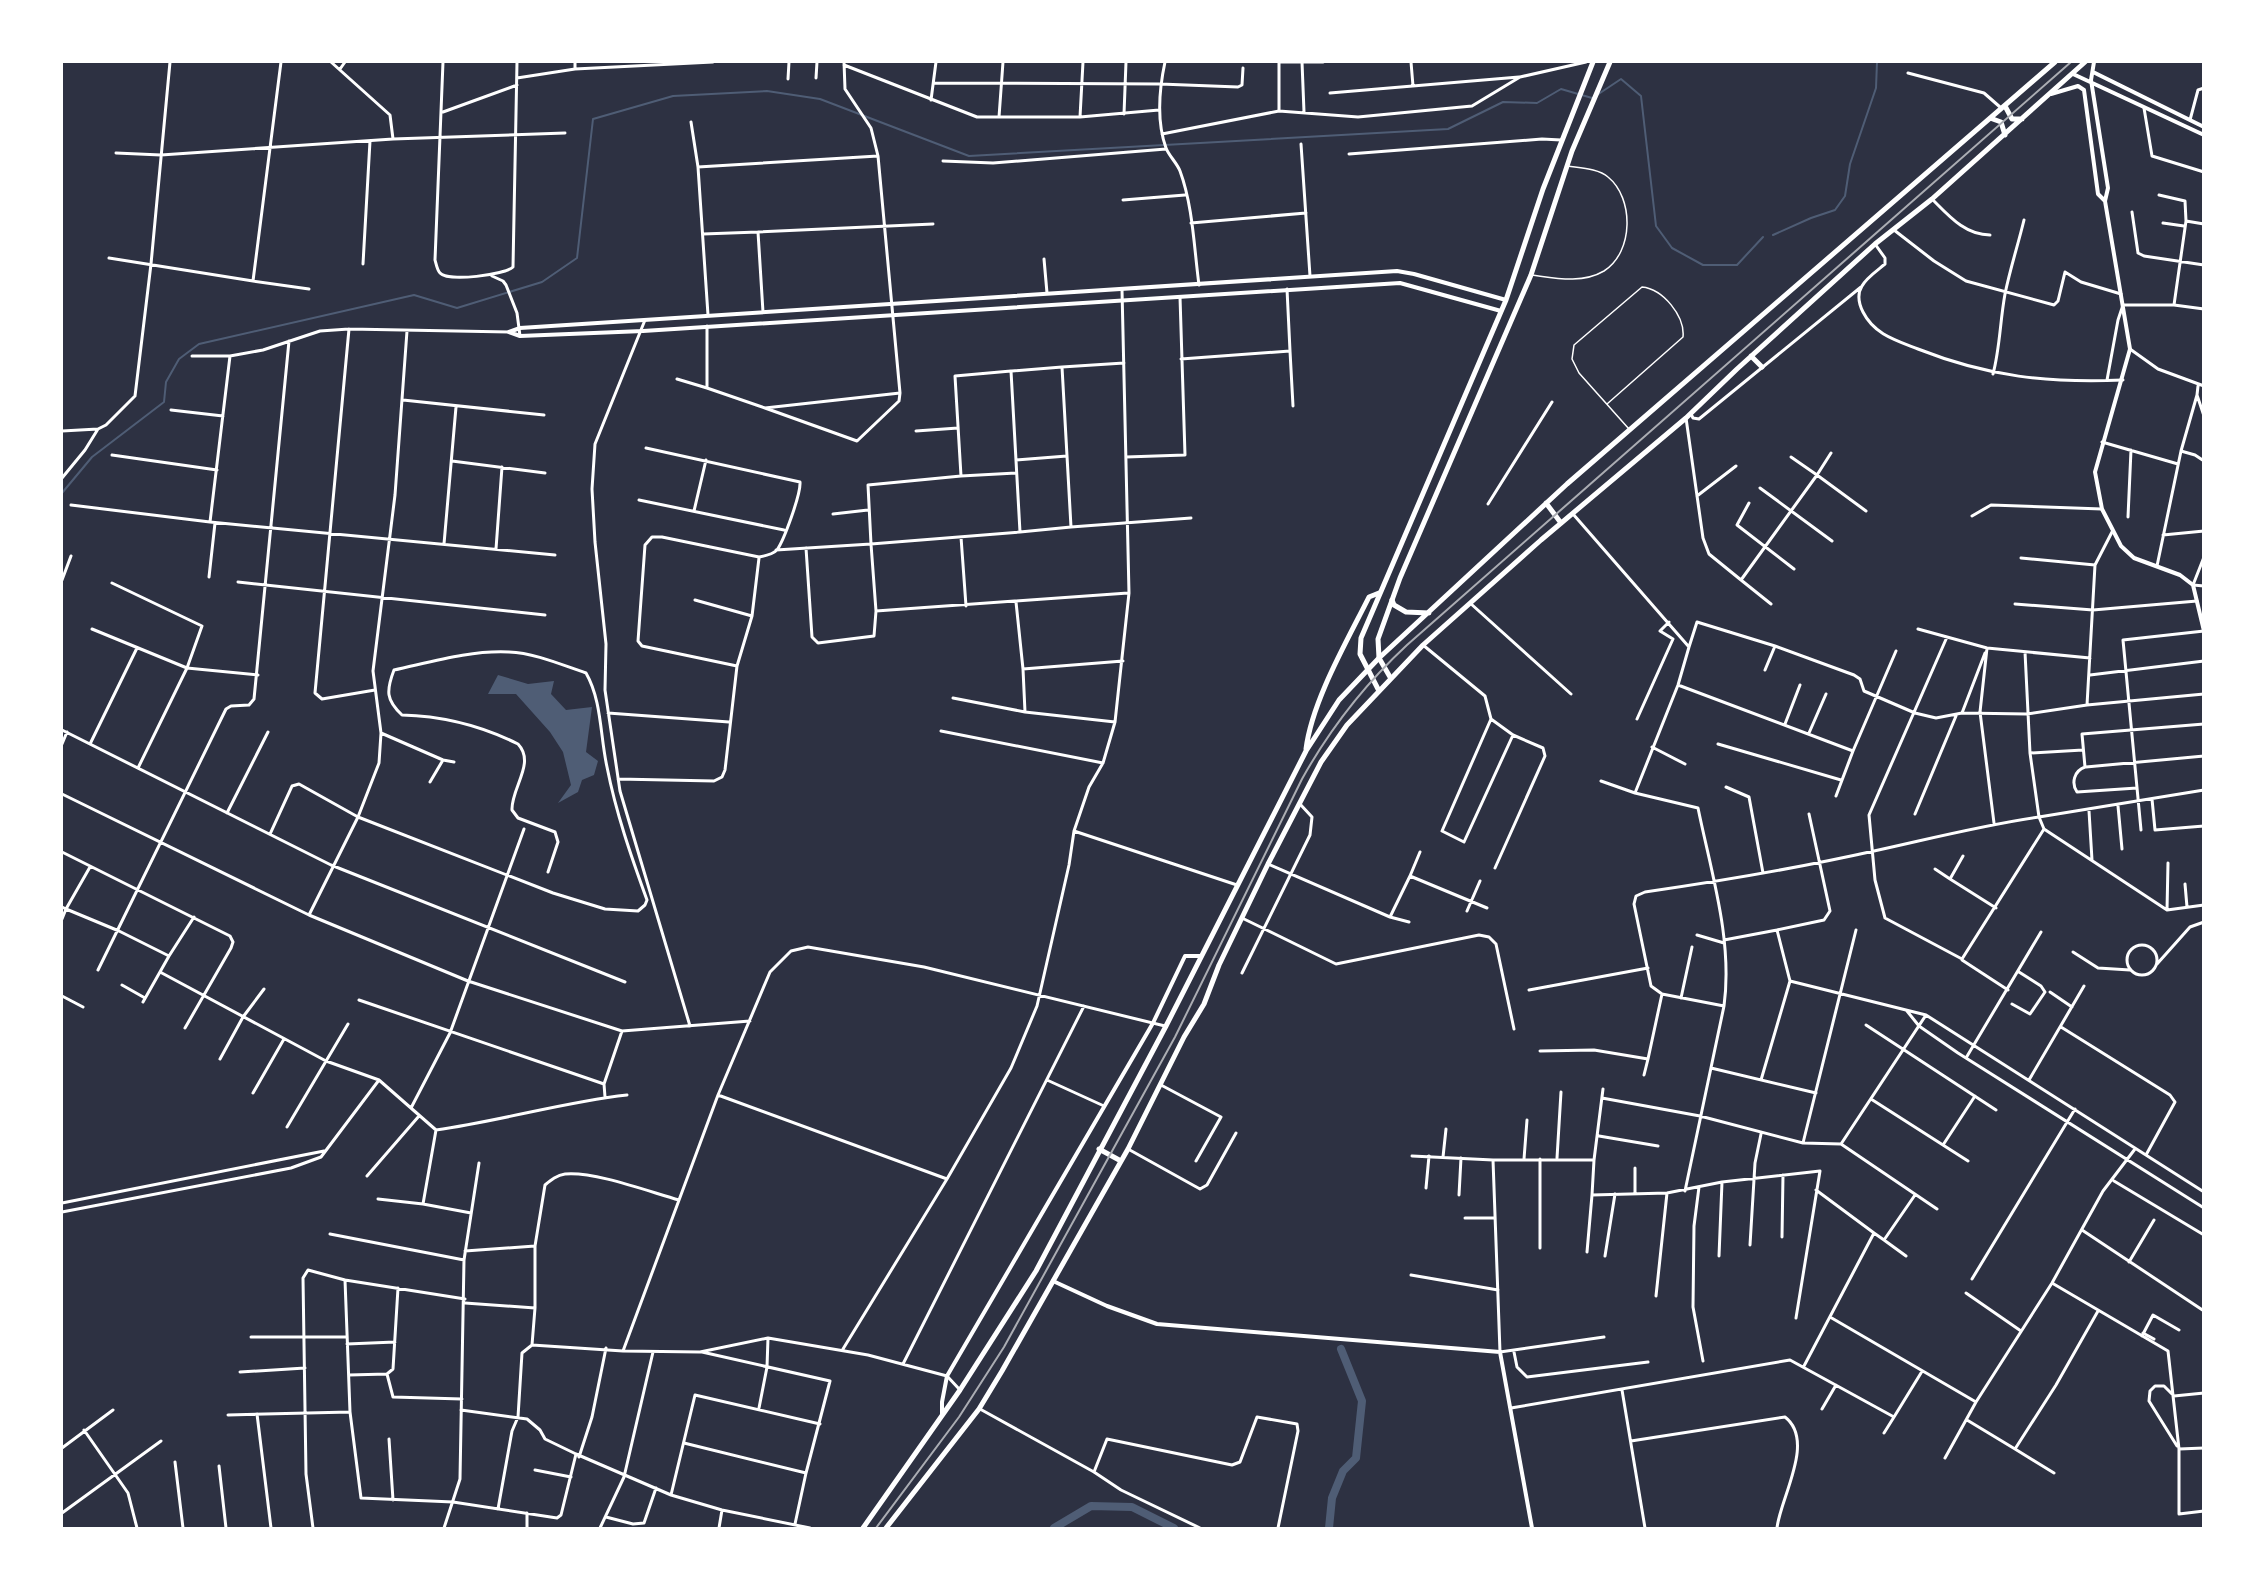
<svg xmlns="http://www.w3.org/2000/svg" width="2265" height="1590" viewBox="0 0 2265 1590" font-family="'PT Sans',sans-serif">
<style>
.water{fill:#4f5d75}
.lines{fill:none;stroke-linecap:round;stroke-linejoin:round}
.stream{stroke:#4f5d75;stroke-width:2}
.canal{stroke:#4f5d75;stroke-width:8}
.service{stroke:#fff;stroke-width:1.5}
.minor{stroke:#fff;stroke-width:3}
.tertiary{stroke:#fff;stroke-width:4}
.primary{stroke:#fff;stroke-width:5}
.trunk{stroke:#fff;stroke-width:5}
.rail{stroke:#abadb3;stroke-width:2}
</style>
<rect width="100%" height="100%" fill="#2d3142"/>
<path class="water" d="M498 675 528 684 554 681 551 694 566 710 592 707 586 752 598 761 594 775 582 780 578 792 558 803 571 785 563 752 550 732 516 694H488Z"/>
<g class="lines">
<path class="stream" d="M1597 95 1621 79 1641 96 1656 226 1672 248 1703 265H1737L1763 237
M1773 235 1811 218 1835 210 1845 196 1850 164 1876 88 1877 62
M62 493 92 457 164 402 166 382 179 359 199 344 414 295 457 308 542 282 577 258 593 119 673 96 767 91 820 99 969 156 1448 129 1503 102 1537 103 1561 89 1592 98"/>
<path class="canal" d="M1054 1528 1091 1506 1132 1507 1174 1528
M1329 1528 1332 1498 1343 1471 1356 1458 1362 1401 1341 1349"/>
<path class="service" d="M1532 275C1555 278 1582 284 1604 271 1634 252 1634 198 1608 177 1599 169 1581 168 1568 166
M1607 404 1683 337C1685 316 1663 289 1642 287L1574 345 1572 359 1579 373 1629 429"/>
<path class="minor" d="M331 62 390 115 393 139
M443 62 435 260C436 263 437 270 440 273 448 282 505 275 513 267L517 62
M844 62 845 89 871 128 878 156 900 393 899 401 857 441 765 408 900 393
M1165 62C1159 90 1156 120 1166 148 1169 156 1177 163 1180 171 1193 206 1194 248 1199 285
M1279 62V111
M1279 62H1323
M1302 62 1304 112
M1411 62 1413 86
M844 65 977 117H1080L1159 110
M340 69 345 62
M575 69V62
M1908 73 1984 93 2000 107
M517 78 575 69 713 62
M816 78 817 62
M788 79 789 62
M934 83 1160 84 1238 87 1242 85 1243 68
M1330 93 1519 77
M931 100 936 62
M2144 108 2152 156 2204 172
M443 112 517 85
M1124 114 1126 62
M999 117 1003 62
M1080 117 1083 62
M2190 120 2198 90 2204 88
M691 122 698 167 708 315
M1162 134 1279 111 1358 117 1472 106 1520 77 1586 62
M1301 144 1310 276
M116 153 161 155 393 139 565 133
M1349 154 1542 139 1561 140
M943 161 993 163 1166 149
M698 167 878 156
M2159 195 2185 201 2186 221 2174 305
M1932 199C1949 216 1965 235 1990 235
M1123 200 1185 195
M2132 212 2138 253 2144 256 2204 265
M2186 221 2204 224
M1191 223 1306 213
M2163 223 2184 226
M1894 230 1934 261 1966 281 2054 305 2058 301 2065 272 2081 282 2121 294
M703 234 758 232
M1875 244 1885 258V264C1878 270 1866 278 1862 286 1857 294 1859 304 1863 312 1874 334 1895 340 1918 349 1989 377 2047 383 2123 380
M109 258 253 281 281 62
M1044 259 1047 293
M363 264 370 141
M492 276 503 281 506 285 517 313 520 336
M253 281 309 289
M763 312 758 232 933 224
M645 320 595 444 592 489 595 542 606 644 605 690 620 791 690 1026
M707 326V388L765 408
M349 329 315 693 322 699 375 690
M2130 349 2158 369 2204 386
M1290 351 1293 406
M192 356H230L263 350 320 331 349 329 509 332
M230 356 210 522 555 555
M1181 359 1290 351 1287 289
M1062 367 1124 363
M1012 371 1062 367 1071 527 1020 532
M1993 374C2000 348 2000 321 2005 294 2010 269 2018 245 2024 220
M677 379 707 388
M2107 380 2118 320 2123 305H2174L2204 309
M2198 386 2197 395 2204 416
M403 400 544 415
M171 410 223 416
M1691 414 1693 418 1699 419 1861 287
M1686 418 1703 538 1709 554 1741 580 1817 475 1866 511
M62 431 98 429 106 425 135 396 151 264 170 62
M916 431 958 428
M2102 442 2178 464
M646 448 800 482C801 494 784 540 777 550 773 554 765 556 759 557L662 537H652L645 545 638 641 642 646 737 666
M2181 451 2195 455 2204 461
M112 455 217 470
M1126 457 1185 455 1180 297
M1791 457 1817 475 1831 453
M1016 460 1067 456
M452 461 545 473
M961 476 1016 473
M62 478 85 450 98 429
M1760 488 1832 541
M1697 496 1736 466
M639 500 784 530
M1749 503 1737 525 1794 569
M1488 504 1552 402
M71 505 210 522
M694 511 706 460
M833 514 868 510
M1573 514 1689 647 1678 685 1635 793
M1972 516 1991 505 2102 509
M2128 517 2131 450
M1071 527 1191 518
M2163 535 2204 531
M961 537 966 606
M444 544 456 407
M496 549 502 467
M776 550 871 544 868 485 961 476 955 376 1011 371 1020 532 871 544 876 611 874 636 818 643 812 637 806 548
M2204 557 2193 585 2204 586
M2021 558 2095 565
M2157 566 2181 451 2197 395
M209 577 215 523
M62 580 71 556
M1741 580 1771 604
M238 582 545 615
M112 583 202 626 187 668 138 768
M695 600 752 616
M1016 602 1023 669 1123 661
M1470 603 1571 694
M2015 604 2093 610 2197 601
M876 611 1128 593
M92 629 187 668 258 675
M1918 629 1987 648 2090 658
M1423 645 1485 696 1491 719 1442 831 1464 842 1513 735
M1689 647 1697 622 1775 646 1854 675 1860 679 1864 691 1915 713 1936 718 1962 713 2027 714 2087 705 2095 565 2112 532
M1987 648 1980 712 1994 823
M2025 652 2030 753 2039 817 2204 790
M1023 669 1025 712
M1765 670 1775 646
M2090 675 2204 661
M1678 685 1853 751 1896 651
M953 698 1025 712 1115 722
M2087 705 2204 694
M608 713 729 722
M1962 713 1985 653
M1491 719 1513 735 1543 748 1545 756 1495 868
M1637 719 1673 639 1660 631 1669 622
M1785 724 1800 685
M62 730 331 865 625 982
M941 731 1103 763
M381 733 443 760 454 762
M1809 733 1826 694
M62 744 67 732
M90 744 137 648
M1718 744 1841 780
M1652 747 1685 764
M2030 753 2083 750
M2086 767 2204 756
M618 779 714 781 722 777 725 770 737 666 752 616 759 558
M1601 781 1635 793 1698 808C1711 872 1733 940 1724 1006
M430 782 443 760
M1726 787 1749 797 1763 873
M2137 788 2077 792C2071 783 2074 771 2085 767L2082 734 2204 724
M62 794 309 915 468 981 622 1031 750 1021
M1836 796 1853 751
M2152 799 2155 830 2204 826
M2118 806 2122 849
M2089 811 2092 860
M227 813 268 732
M1809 814 1830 911 1824 920 1777 930 1790 981 1926 1015 2204 1192
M1915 814 1956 716
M2044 829 2167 910 2204 905
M2141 830 2123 640 2204 631
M1074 831 1237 885
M270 834 292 786 299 784 358 817 553 893 605 909 638 911 645 905 647 900C631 856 616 813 607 767 600 736 602 701 586 673 562 665 535 653 509 652 471 650 431 662 394 670 386 691 386 700 402 715 442 716 482 726 518 744 536 763 511 788 512 810L518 818 555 832 558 842 548 872
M62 852 230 936 233 942 231 948 185 1028
M1963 856 1950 879 1996 908
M1268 864 1390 917 1410 876 1487 908
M1935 869 1950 879
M1410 876 1420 852
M2185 884 2187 907
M62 907 66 909 90 867
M2167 910 2168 863
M1467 911 1480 881
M309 915 358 817 379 763 381 733 373 671 395 495 407 331
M1390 917 1409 922
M1242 918 1336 964 1479 935 1489 937 1496 944 1514 1029
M62 919 66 909 119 931 169 956 143 1002
M1697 935 1724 943
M1724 940 1777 930
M2127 960a15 15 0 1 1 30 0a15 15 0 1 1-30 0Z
M2073 952 2098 968 2130 970
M169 956 194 917
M1962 960 2008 990
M2157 964 2190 927 2204 922
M98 970 226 709 231 706 249 705 254 699 289 341
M160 972 326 1061 379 1080 436 1130C501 1121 563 1102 627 1095
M1242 973 1310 835 1312 817 1300 804
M122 985 145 998
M1529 990 1648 968
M2050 992 2072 1007
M1662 994 1724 1006 1685 1191
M62 996 83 1007
M1681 998 1692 947
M359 1000 604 1084
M2012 1004 2030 1014 2045 992 2041 986 2019 972
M1907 1011 1919 1026 1958 1053 2204 1208
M1866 1025 1996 1110
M2061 1027 2170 1095 2175 1102 2146 1155
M1540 1051 1594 1050 1648 1059 1662 994 1651 986 1634 904 1636 896 1645 892C1721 881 1798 868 1874 851 1929 839 1983 825 2039 817L2044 829 1962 959 1885 918 1875 880 1869 815 1947 637
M1966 1058 2041 932
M220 1059 243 1017 264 989
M1711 1068 1816 1093
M1644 1075 1648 1059
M1047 1080 1104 1106
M1761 1080 1790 981
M2029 1080 2084 986
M1161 1085 1221 1117 1196 1161
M253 1093 284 1039
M718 1095 947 1179 1011 1068 1037 1006 1069 865 1074 831 1089 787 1103 763 1115 722 1129 593 1122 290
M605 1097 604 1084 622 1031
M1602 1098 1700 1116 1803 1143 1856 930
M1871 1099 1968 1161
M411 1108 450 1033 524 829
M287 1127 348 1024
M436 1130 423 1204 471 1213
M1599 1136 1658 1146
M1803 1143 1841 1144 1926 1015
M1841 1144 1937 1209
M1943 1145 1975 1096
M1128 1149 1200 1189 1207 1185 1236 1133
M1412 1156 1493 1160H1594L1592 1195 1667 1193 1722 1182 1820 1171 1796 1318
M1443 1157 1446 1129
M1557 1158 1561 1092
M1524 1159 1527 1120
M1540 1159V1248
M1493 1160 1500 1352 1604 1337
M1594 1160 1603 1089
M367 1176 419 1116
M2114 1181 2204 1235
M1699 1187 1694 1226 1693 1307 1703 1361
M1426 1188 1429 1156
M1635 1194V1168
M1459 1195 1461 1158
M378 1199 423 1204
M679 1200C650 1192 594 1171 565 1174 557 1175 551 1180 545 1185L535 1246V1308L532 1345 623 1351 718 1095 770 972 791 951 808 947 924 967 1165 1026
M62 1203 324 1151
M62 1212 291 1168 321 1157 379 1080
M1465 1218H1494
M2082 1230 2204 1311
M1874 1233 1884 1240 1915 1195
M330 1234 464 1260
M1782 1237 1783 1175
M1884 1240 1906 1256
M1750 1245 1755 1163 1761 1134
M465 1251 535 1246
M1587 1252 1592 1195
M1605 1256 1615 1194
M1719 1256 1722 1182
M2129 1262 2154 1220
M1411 1275 1498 1290
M1972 1279 2075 1109
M345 1280 465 1299
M2052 1283 2168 1351 2179 1449V1514L2204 1511
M1966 1293 2021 1331
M1656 1296 1667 1193
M465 1303 535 1308
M1830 1317 1976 1402
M2143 1333 2154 1339
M2142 1336 2153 1315 2179 1330
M251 1337H347
M347 1344 395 1342
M843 1349 947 1179
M623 1351 700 1352 768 1338 868 1355 947 1376 960 1390
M702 1352 830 1381 806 1473 795 1524
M1514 1352 1517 1367 1527 1377 1648 1362
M903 1364 1084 1006
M1804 1366 1874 1233 1816 1190
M240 1372 305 1368
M387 1374 393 1397 462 1399
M349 1375 387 1374 393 1369 398 1288
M1622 1390 1645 1528
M2173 1395 2164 1386H2155L2150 1391 2149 1401 2177 1446
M2174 1396 2204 1393
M759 1408 767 1367 768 1338
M1511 1408 1790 1360 1894 1417 1921 1373
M980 1409 1094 1472 1121 1490 1200 1528
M1822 1409 1836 1385
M461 1410 527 1419 540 1430 545 1439 576 1454
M257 1414 271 1528
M228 1415 350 1412
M1967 1420 2015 1449 2056 1385 2098 1311
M84 1430 128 1493 137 1528
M1884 1433 1894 1417
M389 1439 393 1500
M1631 1441 1785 1417C1816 1441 1780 1498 1777 1528
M684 1443 806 1473
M62 1448 113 1410
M2015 1449 2054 1473
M2179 1449 2204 1448
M579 1457 592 1417 606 1348
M1945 1458 1976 1402 2052 1283 2103 1191 2135 1149
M175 1462 183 1528
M219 1466 226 1528
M535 1470 571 1477
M1094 1472 1107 1439 1232 1465 1240 1462 1257 1417 1297 1424 1298 1431 1278 1528
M671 1495 695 1395 820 1424
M498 1509 512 1431 518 1417 522 1353 532 1345
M62 1513 161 1441
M606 1517 633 1524 644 1523 656 1488
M313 1528 306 1474 303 1278 308 1270 345 1280 350 1412 361 1498 453 1502 557 1518 561 1515 576 1454 671 1495 722 1510 810 1528
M444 1528 460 1479 464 1260 479 1163
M527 1528V1513
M600 1528 624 1477 653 1352
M719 1528 722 1510"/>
<path class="tertiary" d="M2094 62 2091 80 2108 188 2105 201 2130 349 2095 472 2102 509 2121 546 2134 558 2180 575 2193 585 2204 631
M2093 72 2204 127
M2073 74 2204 135
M2051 94 2078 86 2084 90 2098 194 2105 201
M509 332 520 328 1397 271 1414 274 1506 300
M509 332 520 336 643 331 1400 283 1501 311
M1053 1281 1107 1306 1157 1324 1500 1352 1532 1528
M942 1414V1402L947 1376 1153 1023 1185 956H1200"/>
<path class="primary" d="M1390 677 1379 658 1378 639 1400 578 1531 275 1572 151 1610 62
M1378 689 1360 654 1361 638 1506 300 1543 189 1593 62"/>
<path class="trunk" d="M2005 106 2012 119H2022
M1990 118 2001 122 2005 135
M1751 356 1762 367
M1546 503 1561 523
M1392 600 1394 605 1406 612 1429 613
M1306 749C1312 701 1347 641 1369 597L1379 593
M1099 1149 1121 1161
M863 1528 960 1390 1036 1271 1166 1026 1306 751 1339 700 1379 658 1567 484 2055 62
M886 1528 979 1409 1002 1371 1128 1149 1184 1037 1204 1004 1219 965 1268 864 1321 762 1347 725 1423 645 1541 540 1686 418 1737 369 1875 244 1932 199 2085 62"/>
<path class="rail" d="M876 1528 959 1417 1004 1347 1175 1037 1302 779C1331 727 1364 685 1407 645L2071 62"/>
</g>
<rect width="2265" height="1590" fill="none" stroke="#ffffff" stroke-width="126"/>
</svg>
